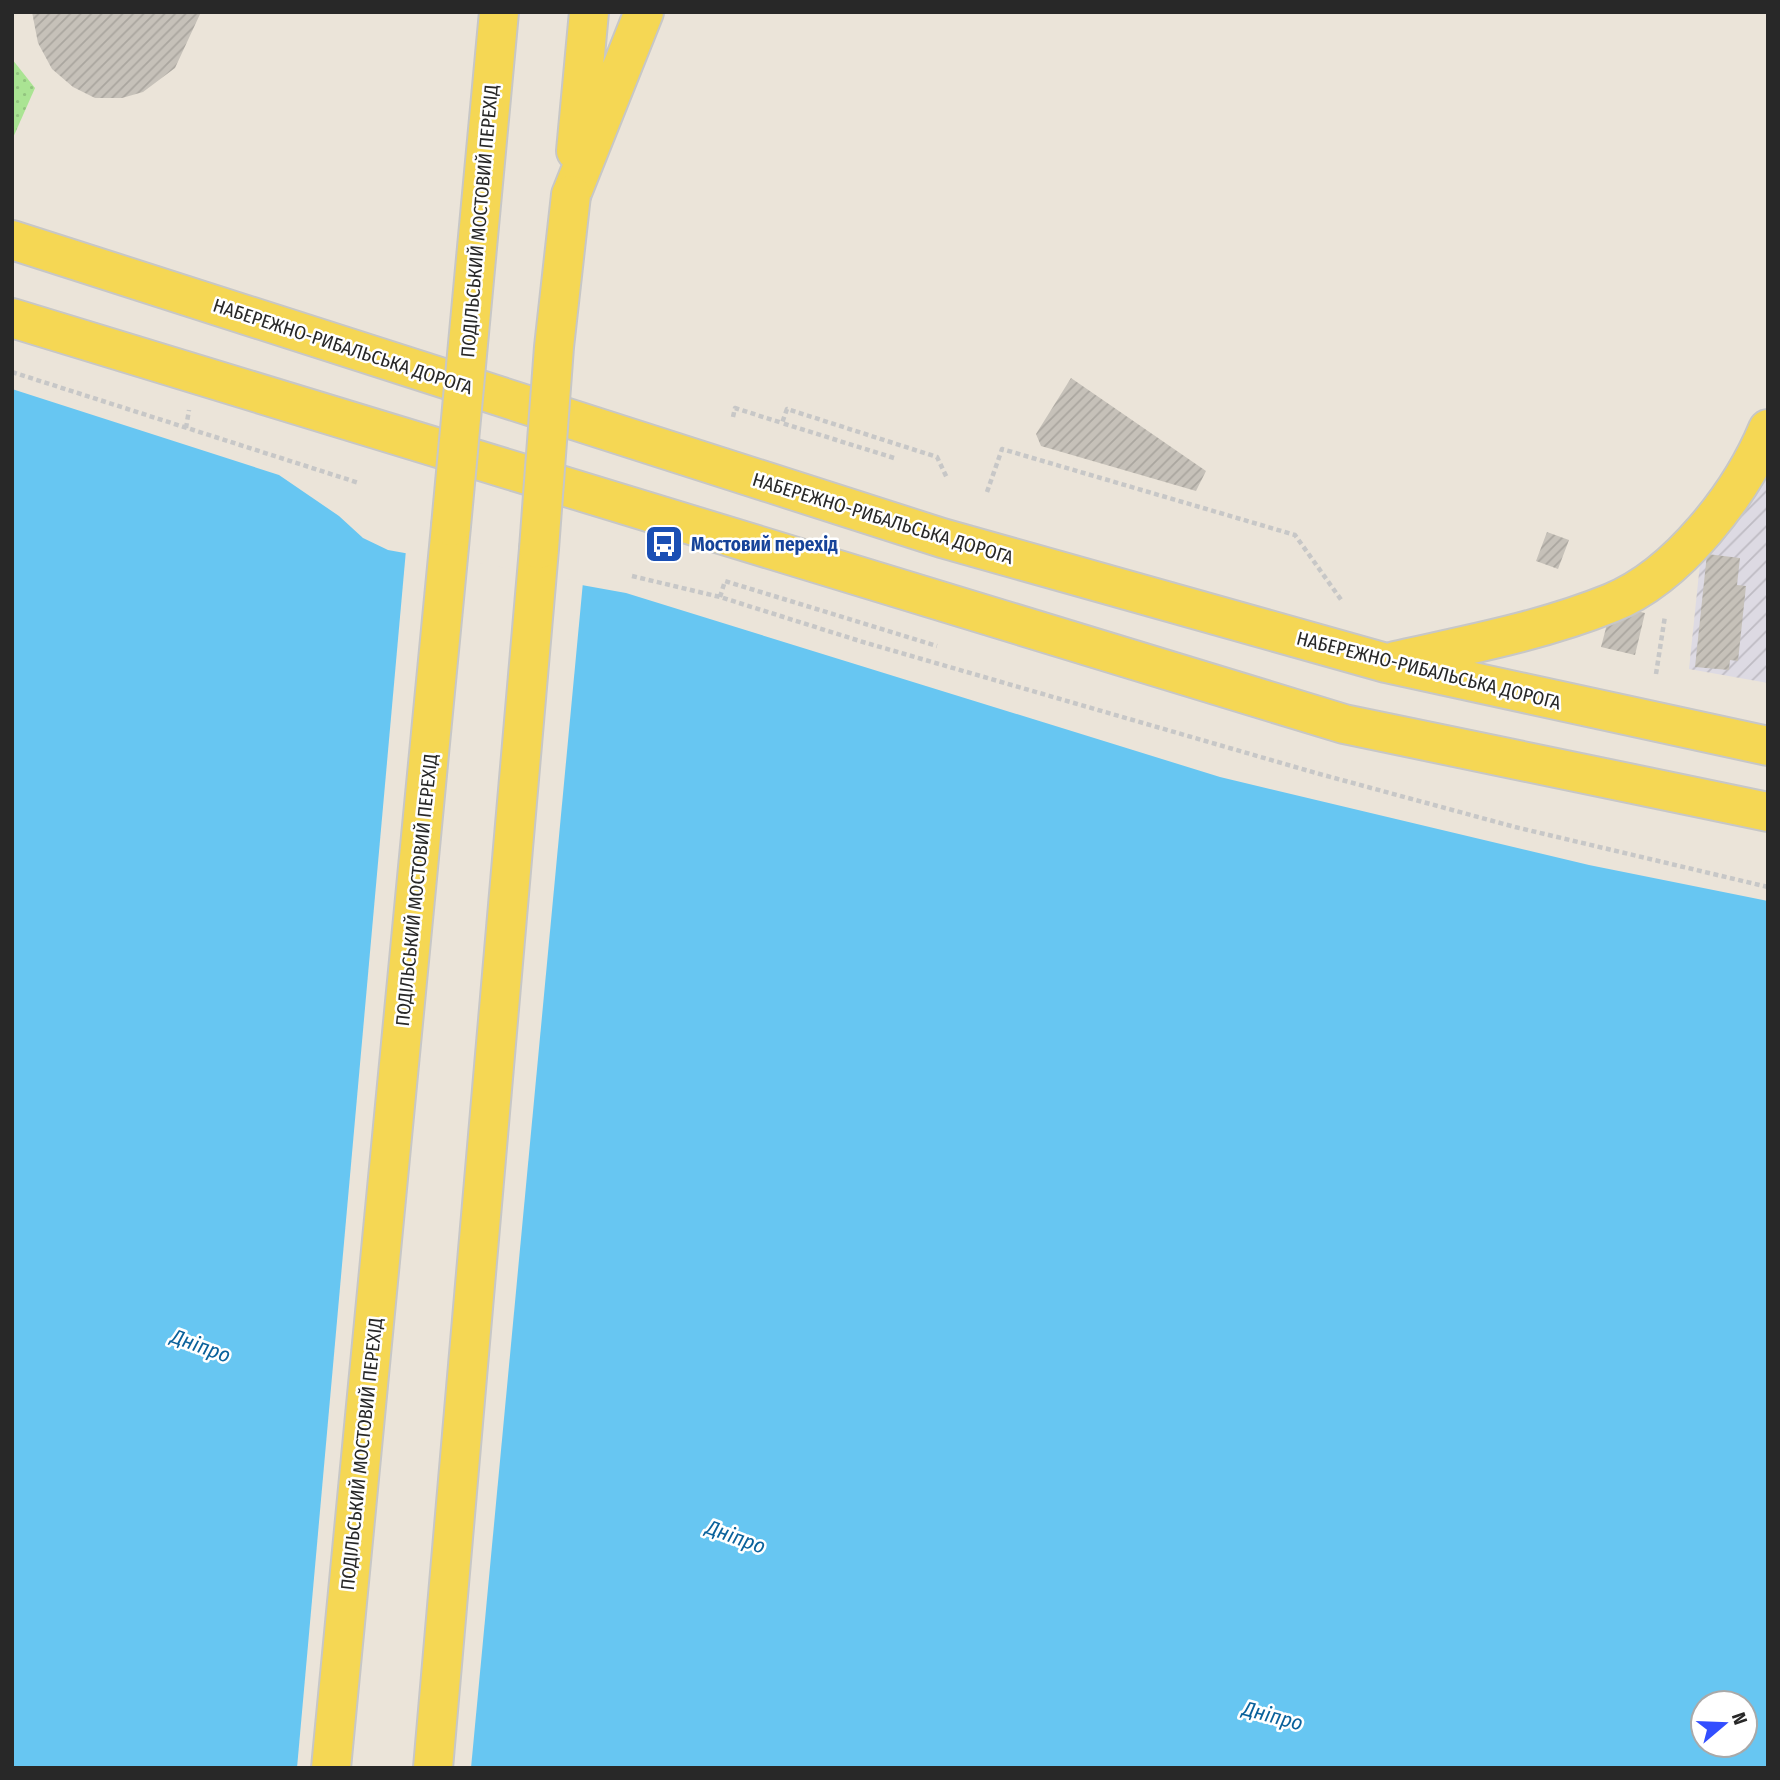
<svg xmlns="http://www.w3.org/2000/svg" width="1780" height="1780" viewBox="0 0 1780 1780" font-family="'Fira Sans Condensed',sans-serif">
<style>
.industrial{fill:url(#industrial-furrows)}
.grass{fill:url(#grass-dots)}
.water{fill:#67c6f2;fill-rule:evenodd}
.pier{fill:#ebe4d9}
.building{fill:url(#building-hatch)}
.lines{fill:none;stroke-linecap:round;stroke-linejoin:round}
.major-casing{stroke:#c7c7c7;stroke-width:42}
.path{stroke:#c7c7c7;stroke-width:4.5;stroke-dasharray:5 3.5;stroke-linecap:butt}
.major{stroke:#f5d754;stroke-width:38}
.major-bridge-casing{stroke:#c7c7c7;stroke-width:42;stroke-linecap:butt}
.major-bridge{stroke:#f5d754;stroke-width:38}
.labels{text-anchor:middle;stroke-width:5;stroke-linejoin:round;paint-order:stroke}
.street-label{font-size:19px;fill:#282828;stroke:#fff}
.transit-label{font-size:19px;font-weight:bold;fill:#164399;stroke:#fff;text-anchor:start}
.water-label{font-size:21px;font-style:italic;fill:#09619b;stroke:#fff}
</style>
<defs>
<pattern id="industrial-furrows" width="10" height="10" patternUnits="userSpaceOnUse" patternTransform="scale(1.75)"><rect width="10" height="10" fill="#dddae3"/><path d="M-1 1l2-2M0 10L10 0M9 11l2-2" fill="none" stroke="#bebbc3"/></pattern>
<pattern id="grass-dots" width="8" height="8" patternUnits="userSpaceOnUse" patternTransform="scale(1.75)"><rect width="8" height="8" fill="#aae493"/><path d="M2 2h.1M6 6h.1" fill="none" stroke="#92c47f" stroke-width="1.8" stroke-linecap="round"/></pattern>
<pattern id="building-hatch" width="6" height="6" patternUnits="userSpaceOnUse" patternTransform="scale(1.75)"><rect width="6" height="6" fill="#c6c1b9"/><path d="M-1 1l2-2M0 6l6-6M5 7l2-2" fill="none" stroke="#aaa69f"/></pattern>
</defs>
<rect width="100%" height="100%" fill="#ebe4d9"/>
<path class="industrial" d="M1768 439V683L1689 669 1703 535Z"/>
<path class="grass" d="M12 59 35 88 12 140Z"/>
<path class="water" d="M12 389 279 475 339 516 363 538 388 550 626 593 1220 777 1589 865 1768 901V1768H12ZM1703 1703H1745V1745H1703Z"/>
<path class="pier" d="M406 550 583 582 471 1768H297Z"/>
<path class="building" d="M32 12H201L175 68 143 92 122 98H95L73 87 52 69 38 43Z
M1071 378 1206 471 1196 491 1041 446 1036 434Z
M1547 532 1569 540 1558 569 1536 561Z
M1707 554 1740 558 1737 585 1746 586 1738 661 1730 660 1729 670 1695 667Z
M1612 605 1645 613 1635 655 1601 647Z"/>
<g class="lines">
<defs>
<path id="major" d="M576 151 589 12
M571 195 644 12
M12 240 942 538 1386 663 1768 746
M12 318 1344 724 1768 812
M1395 661C1467 645 1542 631 1611 603 1678 576 1741 494 1768 429
M331 1768 451 526
M433 1768 539 549"/>
</defs>
<use href="#major" class="major-casing"/>
<path class="path" d="M12 372 359 483
M733 417 735 408 782 423
M186 428 189 410
M894 458 782 423 787 409 937 457 947 478
M987 492 1002 449 1295 535 1342 601
M632 576 720 597 863 642 1316 773 1515 827 1768 887
M720 597 725 581 937 646
M1656 674 1665 616"/>
<use href="#major" class="major"/>
<defs>
<path id="major-bridge" d="M451 526 499 12
M539 549 554 347 571 195"/>
</defs>
<use href="#major-bridge" class="major-bridge-casing"/>
<use href="#major-bridge" class="major-bridge"/>
</g>
<defs>
<symbol id="bus-square" viewBox="-11 -11 22 22"><rect x="-9" y="-9" width="18" height="18" rx="4" fill="#1a4fb4" stroke="#fff"/><path d="M-5-6H5V4H4V6H2V4H-2V6H-4V4H-5ZM-3.5-4V0h7V-4ZM-3.5 1.2v1.5H-2V1.2ZM2 1.2v1.5H3.5V1.2Z" fill="#fff"/></symbol>
</defs>
<g fill-rule="evenodd">
<use href="#bus-square" x="642" y="522" width="44" height="44"/>
</g>
<g class="labels">
<g class="street-label">
<text transform="translate(479 221) rotate(-85)" y="7">ПОДІЛЬСЬКИЙ МОСТОВИЙ ПЕРЕХІД</text>
<text transform="translate(343 346) rotate(18)" y="7">НАБЕРЕЖНО-РИБАЛЬСЬКА ДОРОГА</text>
<text transform="translate(883 518) rotate(17)" y="7">НАБЕРЕЖНО-РИБАЛЬСЬКА ДОРОГА</text>
<text transform="translate(1429 670) rotate(14)" y="7">НАБЕРЕЖНО-РИБАЛЬСЬКА ДОРОГА</text>
<text transform="translate(416 890) rotate(-84)" y="7">ПОДІЛЬСЬКИЙ МОСТОВИЙ ПЕРЕХІД</text>
<text transform="translate(361 1454) rotate(-84)" y="7">ПОДІЛЬСЬКИЙ МОСТОВИЙ ПЕРЕХІД</text>
</g>
<g class="transit-label">
<text x="691" y="551">Мостовий перехід</text>
</g>
<g class="water-label">
<text transform="translate(201 1346) rotate(20)" y="7">Дніпро</text>
<text transform="translate(736 1537) rotate(20)" y="7">Дніпро</text>
<text transform="translate(1273 1716) rotate(15)" y="7">Дніпро</text>
</g>
</g>
<rect width="1780" height="1780" fill="none" stroke="#282828" stroke-width="28"/>
<g transform="translate(1724 1724) rotate(71)"><circle r="33" fill="#ffffff" stroke="#a9a9a9" stroke-width="2"/>
<path d="M0-5L12 26L0 18L-12 26Z" fill="#324eff"/>
<text y="-10" font-size="19" font-weight="bold" text-anchor="middle" fill="#282828">N</text>
</g>
</svg>
